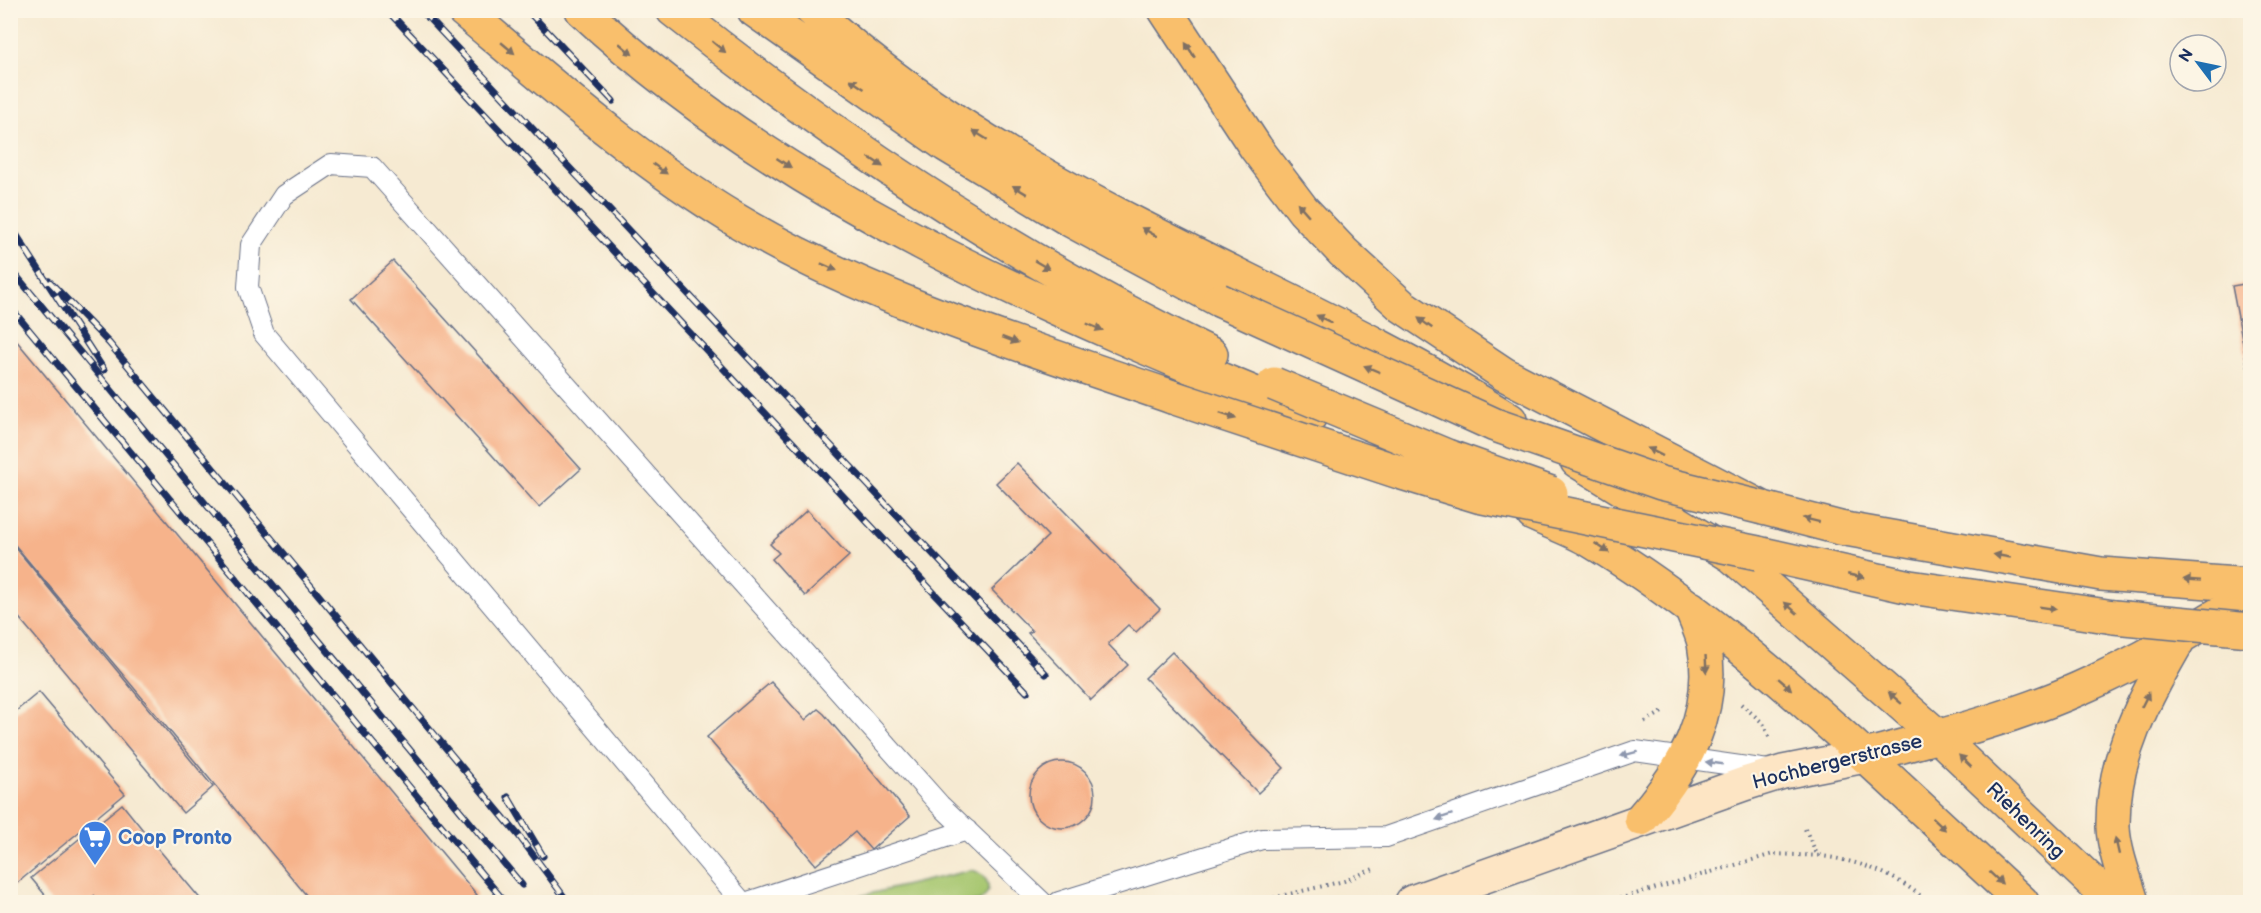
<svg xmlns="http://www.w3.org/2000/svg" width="2261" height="913" viewBox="0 0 2261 913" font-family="'Balsamiq Sans',sans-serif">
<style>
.green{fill:#a6c66e;stroke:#607a66;stroke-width:1.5}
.building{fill:#f6b38b}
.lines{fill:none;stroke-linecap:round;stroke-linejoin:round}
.lane-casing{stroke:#687087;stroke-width:22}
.secondary-casing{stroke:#687087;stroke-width:36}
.primary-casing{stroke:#687087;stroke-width:36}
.highway-casing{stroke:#687087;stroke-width:36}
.path{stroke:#687087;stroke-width:4;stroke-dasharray:1.5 4.5;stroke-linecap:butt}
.lane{stroke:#fff;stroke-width:20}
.secondary{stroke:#fde5c4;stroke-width:33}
.primary{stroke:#f9bf6c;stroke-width:33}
.highway{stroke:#f9bf6c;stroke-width:33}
.rail-casing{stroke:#1b2f5e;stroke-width:7}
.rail{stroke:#fcf5e5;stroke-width:4.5;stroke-dasharray:14;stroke-linecap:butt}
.highway-bridge-casing{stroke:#687087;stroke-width:36;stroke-linecap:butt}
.highway-bridge{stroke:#f9bf6c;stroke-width:33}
.oneway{fill:#7f7064}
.oneway2{fill:#8d97ae}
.labels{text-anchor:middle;stroke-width:4.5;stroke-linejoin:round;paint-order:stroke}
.street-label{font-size:20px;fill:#1b2f5e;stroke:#fcf5e5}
.shop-label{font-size:20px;font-weight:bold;fill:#366cbe;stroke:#fcf5e5;text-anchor:start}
</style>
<rect width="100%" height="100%" fill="#fcf5e5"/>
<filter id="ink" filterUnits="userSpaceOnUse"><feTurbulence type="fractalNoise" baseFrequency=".0167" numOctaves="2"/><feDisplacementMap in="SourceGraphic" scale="12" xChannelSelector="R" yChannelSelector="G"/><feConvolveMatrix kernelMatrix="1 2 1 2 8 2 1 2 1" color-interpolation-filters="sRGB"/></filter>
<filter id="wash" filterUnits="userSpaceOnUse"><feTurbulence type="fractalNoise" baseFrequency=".008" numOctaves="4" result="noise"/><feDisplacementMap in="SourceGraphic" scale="24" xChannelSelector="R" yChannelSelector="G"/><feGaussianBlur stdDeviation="1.35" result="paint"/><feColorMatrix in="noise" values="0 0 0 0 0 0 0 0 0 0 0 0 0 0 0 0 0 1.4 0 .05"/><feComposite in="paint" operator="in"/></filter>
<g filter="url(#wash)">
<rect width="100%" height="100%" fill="#f6ead2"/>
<path class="green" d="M972 870C989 874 995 892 978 902H834Z"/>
<g id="blocks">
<path class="building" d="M393 261 581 469 539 507 351 299Z
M2250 283V375H2249L2232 286Z
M10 333 477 895 469 902H312L10 539Z
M1017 463 1160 609 1136 632 1128 625 1108 644 1128 665 1091 700 1028 633 1032 631 992 590 1048 536 996 483Z
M807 510 849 556 805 596 772 559 779 553 770 544Z
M10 541 213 787 183 813 10 607Z
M1172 652 1284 768 1258 793 1145 678Z
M771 682 805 720 818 709 824 714 910 816 871 850 855 832 816 865 707 737Z
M39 692 125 794 10 889V716Z
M1029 795a33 33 0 1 1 66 0a33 33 0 1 1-66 0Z
M122 804 155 845 203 902H87L95 895 86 902H51L31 878Z"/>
</g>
</g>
<g filter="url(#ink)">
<use href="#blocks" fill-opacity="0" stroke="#687087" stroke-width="1.5"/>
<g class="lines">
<defs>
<path id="lane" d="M742 902 264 334 248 287 251 245 284 195 331 164 372 167 940 805 1042 902
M748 902 967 830
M1059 902 1262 839 1386 837 1635 751 1768 770"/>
<path id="secondary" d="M1412 902 1744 784 1783 772 1865 756"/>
<path id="primary" d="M1939 737 2113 902
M1865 756C1936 737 2010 719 2078 689 2138 663 2195 629 2250 595
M1865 756 2022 902
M2132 902C2125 879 2114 851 2113 827 2112 756 2145 698 2179 639"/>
<path id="highway" d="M463 10C551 84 638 161 736 220 870 300 1026 346 1172 397
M582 10C788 202 1053 311 1310 416
M673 10C841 144 1018 261 1211 354
M754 10 946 145 1070 220 1219 300
M812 10C1013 196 1281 278 1510 420
M1165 10 1256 148 1303 210 1343 252 1402 306 1504 374 1763 508 1840 528 2101 574 2250 585
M1577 461 1732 556 1939 737
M1533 514C1552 523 1573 530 1591 541 1691 601 1779 678 1865 756
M1758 553 1910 587 2114 617
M1641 819C1685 769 1717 712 1704 643 1701 631 1695 619 1691 608"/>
</defs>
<use href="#lane" class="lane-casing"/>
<use href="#secondary" class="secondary-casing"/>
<use href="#primary" class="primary-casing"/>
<use href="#highway" class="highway-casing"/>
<path class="path" d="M1741 704 1763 723 1769 737
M1645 722 1664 711
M1805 829 1816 852 1822 856C1863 862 1897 875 1928 902
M1256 902 1344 881 1376 868
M1608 902 1773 854 1822 856"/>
<use href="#lane" class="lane"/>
<use href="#secondary" class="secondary"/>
<use href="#primary" class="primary"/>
<use href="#highway" class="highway"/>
<defs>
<path id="rail" d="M387 10 1027 692
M421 10 1046 674
M527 10 613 101
M10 225 104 370
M10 268 522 885
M49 281 109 343 519 836 568 902
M10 307 505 902
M508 797 543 856"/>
</defs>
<use href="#rail" class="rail-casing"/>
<use href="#rail" class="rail"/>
<defs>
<path id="highway-bridge" d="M1219 300 1495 425 1661 483 1763 508
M1274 384 1447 456 1551 493
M1172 397 1402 473 1478 496 1758 553
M2114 617 2250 630"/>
</defs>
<use href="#highway-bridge" class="highway-bridge-casing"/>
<use href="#highway-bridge" class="highway-bridge"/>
</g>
<defs><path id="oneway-solid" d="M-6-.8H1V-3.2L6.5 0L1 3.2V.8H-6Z" transform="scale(1.5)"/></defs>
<g class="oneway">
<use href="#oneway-solid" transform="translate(719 47) rotate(39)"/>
<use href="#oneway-solid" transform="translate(508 48) rotate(40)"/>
<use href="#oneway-solid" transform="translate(626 49) rotate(40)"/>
<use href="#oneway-solid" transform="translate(1190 50) rotate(-123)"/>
<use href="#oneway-solid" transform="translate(857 84) rotate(-146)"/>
<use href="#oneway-solid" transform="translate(980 135) rotate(-148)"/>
<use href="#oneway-solid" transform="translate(876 162) rotate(34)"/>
<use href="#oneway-solid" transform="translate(784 163) rotate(33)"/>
<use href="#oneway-solid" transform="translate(660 169) rotate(35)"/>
<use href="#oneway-solid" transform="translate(1020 190) rotate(-149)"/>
<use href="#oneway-solid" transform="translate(1303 209) rotate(-131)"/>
<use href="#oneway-solid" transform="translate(1149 232) rotate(-151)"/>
<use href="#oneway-solid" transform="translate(1042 265) rotate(30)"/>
<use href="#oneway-solid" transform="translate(829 267) rotate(24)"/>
<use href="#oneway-solid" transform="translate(1324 319) rotate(-154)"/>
<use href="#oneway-solid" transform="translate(1425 323) rotate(-144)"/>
<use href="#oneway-solid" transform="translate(1095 327) rotate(23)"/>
<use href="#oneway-solid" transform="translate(1010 340) rotate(20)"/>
<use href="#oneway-solid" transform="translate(1372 369) rotate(-157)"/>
<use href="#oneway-solid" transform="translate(1228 416) rotate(19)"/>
<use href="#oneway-solid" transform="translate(1655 452) rotate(-153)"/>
<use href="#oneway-solid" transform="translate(1811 520) rotate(-166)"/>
<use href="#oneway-solid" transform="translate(1602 548) rotate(34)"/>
<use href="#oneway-solid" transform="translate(2002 556) rotate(-170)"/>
<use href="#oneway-solid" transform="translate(1856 576) rotate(11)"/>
<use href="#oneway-solid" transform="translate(2192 580) rotate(-176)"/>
<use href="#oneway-solid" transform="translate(1791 608) rotate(-139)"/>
<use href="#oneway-solid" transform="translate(2048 608) rotate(8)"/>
<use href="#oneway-solid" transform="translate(1706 664) rotate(87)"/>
<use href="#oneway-solid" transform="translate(1785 684) rotate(41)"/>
<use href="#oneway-solid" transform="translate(1895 698) rotate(-139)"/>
<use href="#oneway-solid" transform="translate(2145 700) rotate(-64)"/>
<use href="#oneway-solid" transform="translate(1965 761) rotate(-136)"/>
<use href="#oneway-solid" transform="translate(1939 824) rotate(43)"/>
<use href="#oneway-solid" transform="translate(2117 846) rotate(-103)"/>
<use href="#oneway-solid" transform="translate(1996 878) rotate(43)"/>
</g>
<g class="oneway2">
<use href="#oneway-solid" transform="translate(1629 754) rotate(165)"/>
<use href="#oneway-solid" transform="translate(1714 763) rotate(-172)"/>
<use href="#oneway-solid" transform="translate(1444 817) rotate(161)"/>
</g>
</g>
<defs>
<symbol id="supermarket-pin" viewBox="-11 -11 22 30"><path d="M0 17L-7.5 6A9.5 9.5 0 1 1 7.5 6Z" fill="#3f7fe0" stroke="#fcf5e5"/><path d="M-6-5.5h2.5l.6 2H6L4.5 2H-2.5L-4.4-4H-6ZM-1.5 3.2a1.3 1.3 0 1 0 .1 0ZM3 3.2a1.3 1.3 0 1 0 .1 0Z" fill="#fff"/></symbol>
</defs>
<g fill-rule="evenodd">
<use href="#supermarket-pin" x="76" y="818" width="38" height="52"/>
</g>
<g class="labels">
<g class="street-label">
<text transform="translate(1837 761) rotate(-14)" y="7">Hochbergerstrasse</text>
<text transform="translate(2026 820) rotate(44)" y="7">Riehenring</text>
</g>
<g class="shop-label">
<text x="118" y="844">Coop Pronto</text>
</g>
</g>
<rect width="2261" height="913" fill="none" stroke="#fcf5e5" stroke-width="36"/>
<g transform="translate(2198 63) rotate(302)"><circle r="28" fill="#fcf5e5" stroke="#a2a6af" stroke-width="1.5"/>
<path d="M0-4.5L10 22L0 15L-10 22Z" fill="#1f6fb2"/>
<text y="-9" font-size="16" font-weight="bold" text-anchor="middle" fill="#1b2f5e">N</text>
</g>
</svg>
